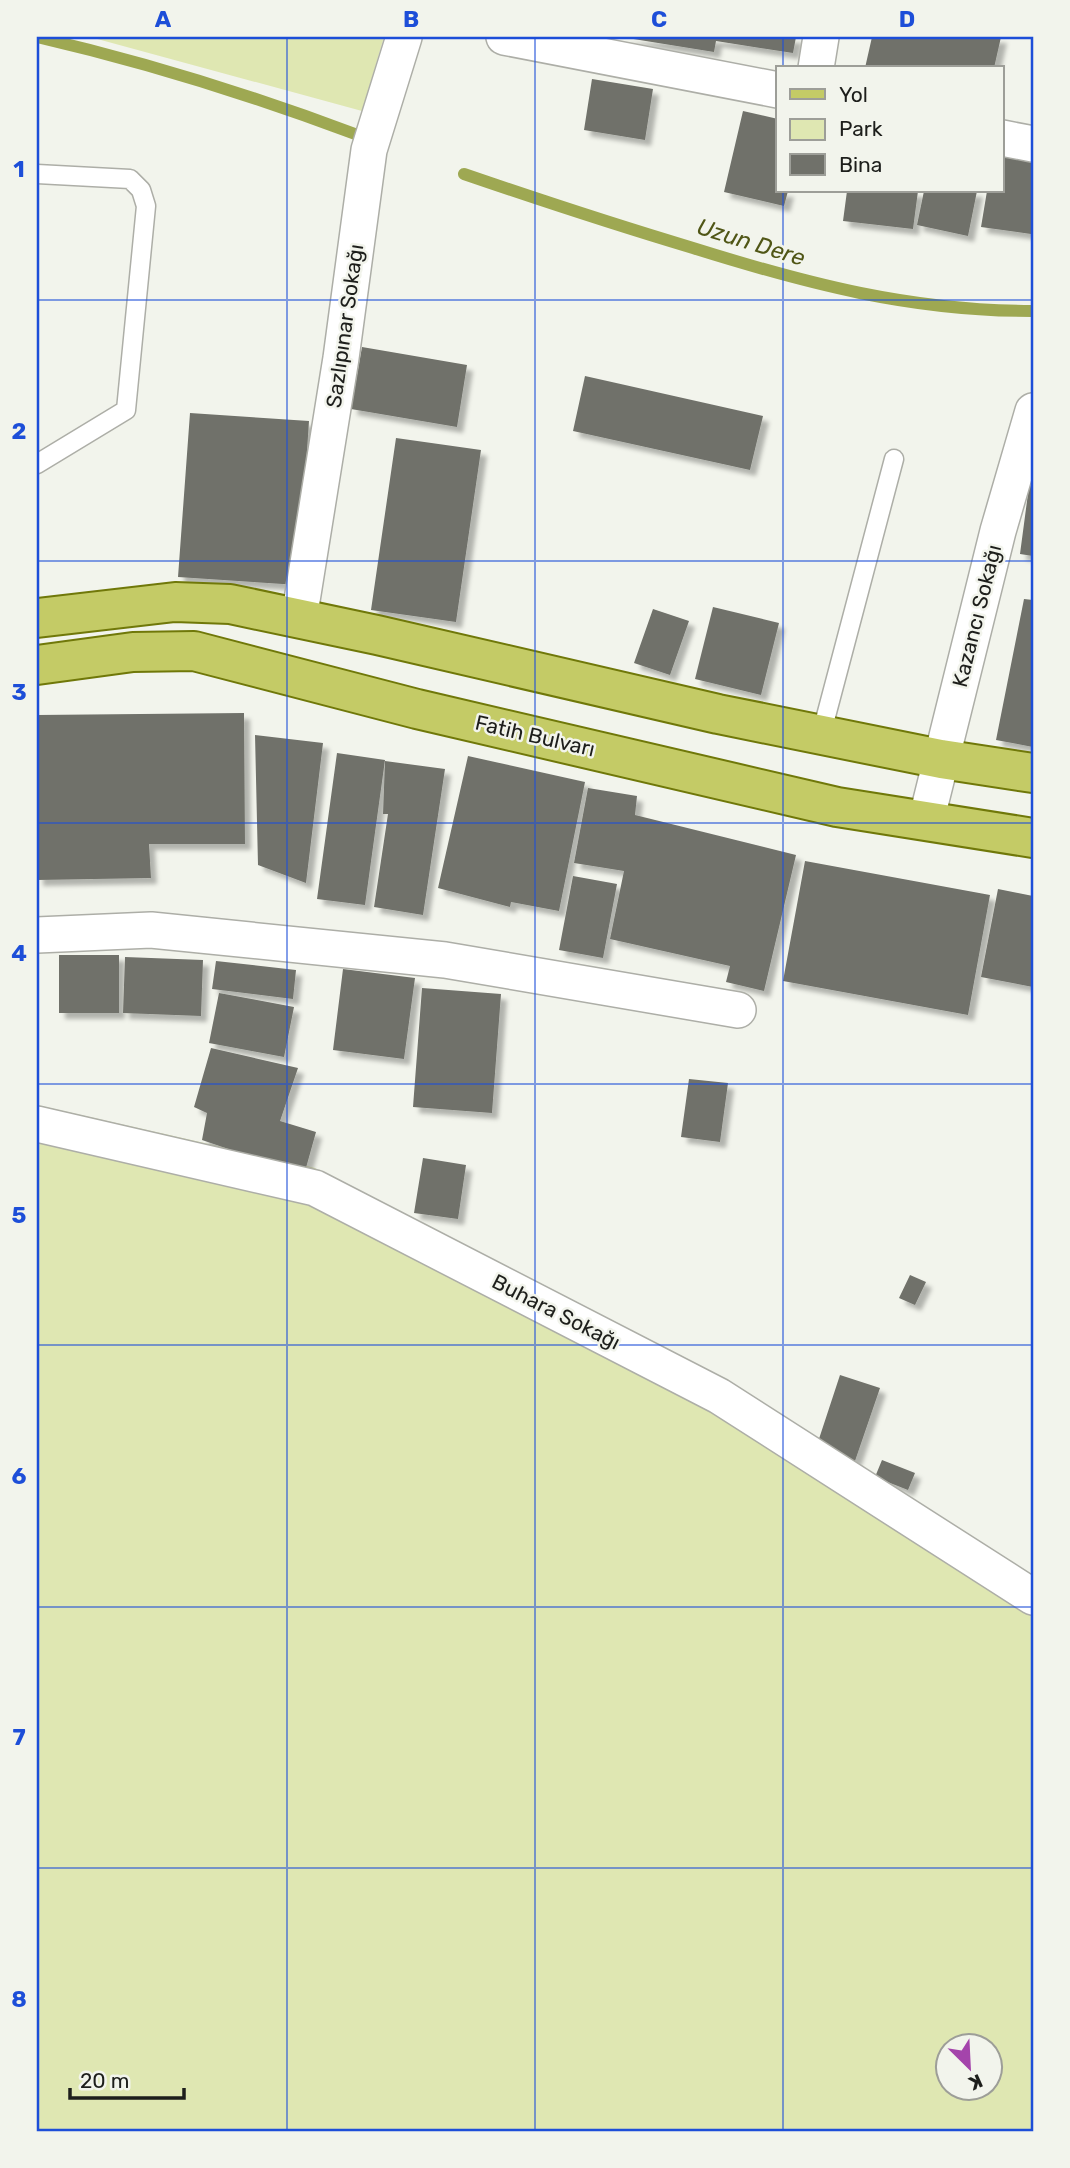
<svg xmlns="http://www.w3.org/2000/svg" width="1070" height="2168" viewBox="0 0 1070 2168" font-family="Rubik,sans-serif">
<style>
.green{fill:#dfe7b2;fill-rule:evenodd}
.lines{fill:none;stroke-linecap:round;stroke-linejoin:round}
.stream{stroke:#9ea852;stroke-width:12}
.building{fill:#70716a;filter:url(#shadow)}
.service-casing{stroke:#adaea7;stroke-width:21}
.minor-casing{stroke:#adaea7;stroke-width:38}
.primary-casing{stroke:#707809;stroke-width:42}
.service{stroke:#fff;stroke-width:18}
.minor{stroke:#fff;stroke-width:35}
.primary{stroke:#c4cb66;stroke-width:38}
.grid{fill:none;stroke:#1d4ed8;stroke-width:2;stroke-opacity:0.55}
.labels{text-anchor:middle;stroke-width:5;stroke-linejoin:round;paint-order:stroke}
.street-label{font-size:21px;fill:#1d1e1b;stroke:#f2f4ec}
.water-label{font-size:23px;font-style:italic;fill:#505616;stroke:#f2f4ec}
.neatline{fill:none;stroke:#1d4ed8;stroke-width:2.5}
.grid-label{font-size:23px;text-anchor:middle;font-weight:bold;fill:#1d4ed8}
</style>
<defs>
<filter id="shadow"><feDropShadow dx="6" dy="6" stdDeviation="2" flood-color="#0004"/></filter>
</defs>
<rect width="100%" height="100%" fill="#f2f4ec"/>
<path class="green" d="M90 37H384L362 111Z
M37 1105 315 1168 1033 1598V2131H37ZM948 2046H990V2088H948Z"/>
<g class="lines">
<path class="stream" d="M37 37C145 62 251 95 355 134
M464 174C540 200 616 225 693 248 808 284 911 311 1032 311"/>
</g>
<path class="building" d="M621 37H796L793 53 716 41 714 52Z
M872 37H1001L994 68H865Z
M592 79 653 89 645 140 584 130Z
M743 111 778 119V191H788L784 206 724 192Z
M1002 157 1033 161 1031 234 981 227 987 191H1002Z
M847 191H918L913 229 843 221Z
M924 191H977L968 236 917 225Z
M362 347 467 365 457 427 351 409Z
M585 376 763 416 750 470 573 431Z
M190 413 309 421 298 585 178 577Z
M396 438 481 450 456 622 371 610Z
M1031 471 1033 472V556L1020 554Z
M1024 599 1033 600V747L996 740Z
M713 607 779 623 761 695 695 679Z
M653 609 689 621 670 675 634 663Z
M244 713 245 844H149L151 878 37 880V715Z
M255 735 323 743 306 883 258 865Z
M337 753 385 760 365 905 317 899Z
M468 756 585 782 559 911 511 902 510 907 438 888Z
M385 761 445 769 423 915 374 907 388 814H383Z
M588 788 637 796 635 815 796 855 764 991 726 982 730 966 610 939 624 871 574 863Z
M805 861 990 895 968 1015 783 981Z
M573 876 617 884 603 958 559 950Z
M998 889 1033 896V987L981 977Z
M59 955H119V1013H59Z
M125 957 203 960 201 1016 123 1013Z
M216 961 296 970 293 999 212 989Z
M343 969 415 978 404 1059 333 1050Z
M422 988 501 994 492 1113 413 1107Z
M219 993 294 1007 284 1057 209 1043Z
M211 1048 298 1068 280 1121 316 1132 304 1175 202 1140 207 1113 194 1107Z
M689 1079 728 1083 720 1142 681 1137Z
M423 1158 466 1165 458 1219 414 1213Z
M910 1275 926 1282 915 1305 899 1298Z
M840 1375 880 1388 855 1461 816 1448Z
M882 1460 915 1473 908 1490 875 1477Z"/>
<g class="lines">
<defs>
<path id="service" d="M37 174 130 179 141 190 146 206 126 410 37 464
M821 735 894 459"/>
<path id="minor" d="M504 37 778 90
M816 68 821 37
M1002 138 1033 144
M299 619 341 358 369 150 404 37
M926 821 998 531 1033 411
M37 935 151 930 445 960 738 1010
M37 1124 315 1188 719 1396 1033 1597"/>
<path id="primary" d="M37 618 175 602 230 604 377 635 718 714 941 759 1033 773
M37 665 133 652 194 651 417 709 837 807 1033 838"/>
</defs>
<use href="#service" class="service-casing"/>
<use href="#minor" class="minor-casing"/>
<use href="#primary" class="primary-casing"/>
<use href="#service" class="service"/>
<use href="#minor" class="minor"/>
<use href="#primary" class="primary"/>
</g>
<path class="grid" d="M287 37V2131M535 37V2131M783 37V68M783 191V2131M37 300H1033M37 561H1033M37 823H1033M37 1084H1033M37 1345H1033M37 1607H1033M37 1868H1033"/>
<g class="labels">
<g class="street-label">
<text transform="translate(345 326) rotate(-82)" y="7">Sazlıpınar Sokağı</text>
<text transform="translate(977 616) rotate(-76)" y="7">Kazancı Sokağı</text>
<text transform="translate(535 736) rotate(13)" y="7">Fatih Bulvarı</text>
<text transform="translate(556 1312) rotate(27)" y="7">Buhara Sokağı</text>
</g>
<g class="water-label">
<text transform="translate(751 242) rotate(17)" y="8">Uzun Dere</text>
</g>
</g>
<rect width="1070" height="2168" fill="none" stroke="#f2f4ec" stroke-width="77"/>
<rect x="776" y="66" width="228" height="126" fill="#f2f4ec" stroke="#9d9e98" stroke-width="2"/>
<rect x="790" y="89" width="35" height="10" fill="#c4cb66" stroke="#9d9e98" stroke-width="2"/>
<text x="839" y="102" font-size="21" fill="#1d1e1b">Yol</text>
<rect x="790" y="119" width="35" height="21" fill="#dfe7b2" stroke="#9d9e98" stroke-width="2"/>
<text x="839" y="136" font-size="21" fill="#1d1e1b">Park</text>
<rect x="790" y="154" width="35" height="21" fill="#70716a" stroke="#9d9e98" stroke-width="2"/>
<text x="839" y="172" font-size="21" fill="#1d1e1b">Bina</text>
<g transform="translate(969 2067) rotate(156)"><circle r="33" fill="#f2f4ec" stroke="#9d9e98" stroke-width="2"/>
<path d="M0-5L12 26L0 18L-12 26Z" fill="#a444ab"/>
<text y="-10" font-size="19" font-weight="bold" text-anchor="middle" fill="#1d1e1b">K</text>
</g>
<path d="M70 2088v10h114v-10" fill="none" stroke="#1d1e1b" stroke-width="3.5"/>
<text x="80" y="2088" font-size="21" fill="#1d1e1b" stroke="#f2f4ec" stroke-width="5" paint-order="stroke">20 m</text>
<rect x="38" y="38" width="994" height="2092" class="neatline"/>
<g class="grid-label">
<text x="163" y="27">A</text>
<text x="411" y="27">B</text>
<text x="659" y="27">C</text>
<text x="907" y="27">D</text>
<text x="19" y="177">1</text>
<text x="19" y="439">2</text>
<text x="19" y="700">3</text>
<text x="19" y="961">4</text>
<text x="19" y="1223">5</text>
<text x="19" y="1484">6</text>
<text x="19" y="1745">7</text>
<text x="19" y="2007">8</text>
</g>
</svg>
